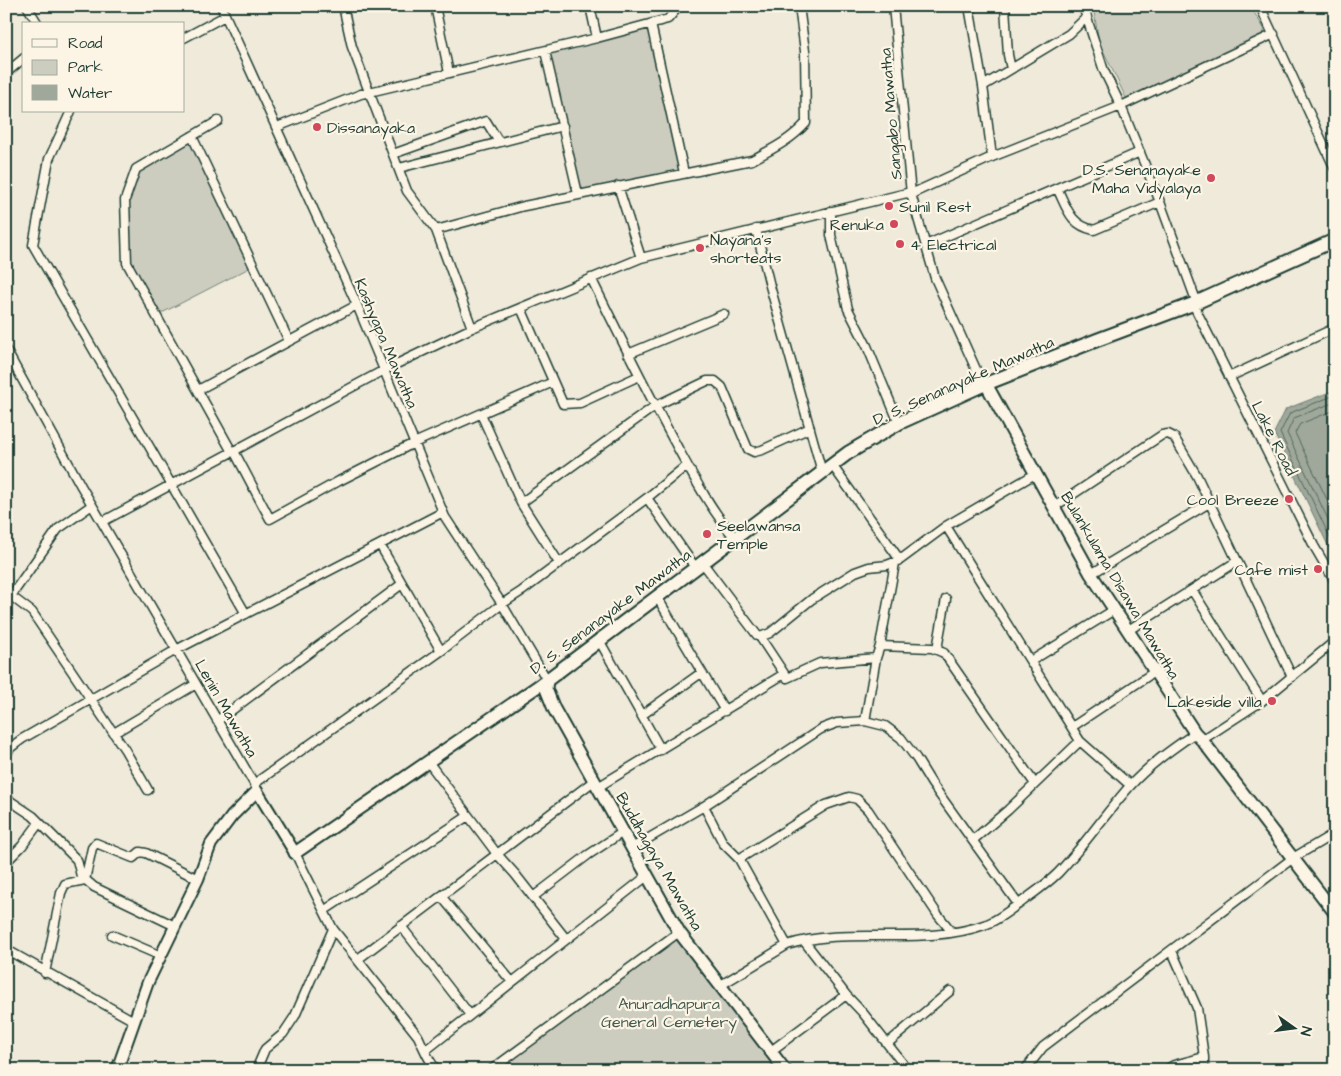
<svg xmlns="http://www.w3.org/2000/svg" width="1341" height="1076" viewBox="0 0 1341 1076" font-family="'Architects Daughter',sans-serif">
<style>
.green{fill:#cccdbf;stroke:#76857a}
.water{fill:#9fa89a;stroke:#6c7d71}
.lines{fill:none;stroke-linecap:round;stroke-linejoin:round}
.shore{stroke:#52685d;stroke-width:1}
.minor-casing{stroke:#1f3d34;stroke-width:11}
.tertiary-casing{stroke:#1f3d34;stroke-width:14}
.secondary-casing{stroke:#1f3d34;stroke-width:15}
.primary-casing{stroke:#1f3d34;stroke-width:16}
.minor{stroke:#fcf5e5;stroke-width:8}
.tertiary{stroke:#fcf5e5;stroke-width:10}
.secondary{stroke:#fcf5e5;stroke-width:11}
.primary{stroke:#fcf5e5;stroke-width:12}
.poi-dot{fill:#d1495b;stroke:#fcf5e5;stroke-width:2}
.labels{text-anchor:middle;stroke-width:4.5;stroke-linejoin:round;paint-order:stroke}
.street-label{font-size:16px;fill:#1f3d34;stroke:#fcf5e5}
.poi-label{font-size:16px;fill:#1f3d34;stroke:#fcf5e5;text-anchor:start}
.park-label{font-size:16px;fill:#425a50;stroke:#fcf5e5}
</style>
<rect width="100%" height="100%" fill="#efeada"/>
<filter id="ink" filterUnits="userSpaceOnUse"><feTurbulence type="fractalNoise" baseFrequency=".02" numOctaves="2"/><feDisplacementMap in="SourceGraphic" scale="10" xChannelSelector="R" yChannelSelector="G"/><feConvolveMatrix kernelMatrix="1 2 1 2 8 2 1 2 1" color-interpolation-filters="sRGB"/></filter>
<g filter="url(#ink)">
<path class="green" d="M1093 6H1250L1265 30 1260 38 1126 98 1099 42Z
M651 24 684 173 578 194 545 51Z
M192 136 253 266 156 316 127 263 125 200 136 169Z
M679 932 785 1070H498Z"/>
<path class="water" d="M1335 390V560L1274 433 1286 409Z"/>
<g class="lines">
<path class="shore" d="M1335 395 1290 413 1280 433 1335 548
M1335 402 1294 418 1287 433 1335 534
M1335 410 1300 424 1295 433 1335 516"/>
<defs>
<path id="minor" d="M27 6 38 24
M221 6 357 305 445 517 502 604 547 680
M343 6 352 47 407 191 436 230 472 328
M435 6 449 73
M590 6 597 38
M893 6 911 194 935 278 983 385
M969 6 983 86
M1005 6 1008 55 1011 69
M1083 6 1104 71 1121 106 1160 202 1197 303
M1260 6 1335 169
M651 24 684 173
M184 38 225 16
M545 51 578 194
M6 73 24 58
M71 111 49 159 33 245 246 614
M218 121 136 169 125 200 127 263 232 452
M277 127 361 94 597 38 668 19 679 6
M192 136 289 341
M393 154 486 121 499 142
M992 157 983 86 1069 34 1087 17
M399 168 563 126
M618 186 641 258
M1057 188C1067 208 1070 225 1094 230L1160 202
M911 194 992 157 1121 106 1274 34
M831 211V235L848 309 867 346 899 423
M756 229 770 286 822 472
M436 230 524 206 752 160C772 149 791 140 806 123L805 51 799 6
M926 245 1140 152
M591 278C618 333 645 388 674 441 692 474 710 509 735 538
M1193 304 1314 546 1335 582
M521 308 563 404 580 403 639 376
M6 350 81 486 256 787
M628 354 724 314
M1229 377 1335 328
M198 390 357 305
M481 414 521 503 559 563
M234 451 270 519 339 481 414 443 553 382
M832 465 900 560
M647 498 695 567
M521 503 655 406 707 381H715L722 387 748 449 754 452 762 450 810 428
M1054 507 1162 435 1168 434 1174 437 1197 476 1292 677
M102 522 384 370 472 328 641 258 911 192
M946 526 1080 741 1130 785
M380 545 441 651
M702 562 757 635 760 637 770 633 812 599 855 572 869 567 887 565 900 560 946 526 1035 474
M1091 574 1209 503
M1192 590 1262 701
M6 595 11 596 32 612 125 750 148 790
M11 596 58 529 92 505
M657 597 725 711
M1127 631 1236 562
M760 637 787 678 820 663 876 658
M599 640 661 750
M880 646 932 648 944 653 1035 784
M937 649 946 599
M1031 661 1114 610
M642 715 701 673
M217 721 402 584
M865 721 876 658 880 646 895 563
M1072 727 1154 672
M114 733 196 684
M1202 740 1262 701 1335 641
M6 755 10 748 22 739 176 650 443 512
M429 763 497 854 515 874 566 939
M254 784 441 651 502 604 522 591 647 498 687 465
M598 787 784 674
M6 798 33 816 77 860 81 876 94 887 175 926
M704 806 723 843 739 859 787 945
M973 840 1008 810 1080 741
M632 848 704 806 821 729 837 723 865 721 885 726 901 738 916 758 932 784 1018 904
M295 853 333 929 418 1036C424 1048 428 1061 437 1070
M739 859 826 805 849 797 857 799 868 810 938 915 952 932
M6 862 22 846 39 823
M441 896 512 982
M533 897 588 855 623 832
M325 910 468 816
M401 926 470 1015
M112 935 161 956
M804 941 846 995 863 1013 908 1070
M6 951H9L134 1021
M1172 951 1197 1008 1204 1057V1070
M358 959 595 780
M45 973 61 893 65 884 85 880 92 848 96 843 133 858 140 852 146 853 198 879
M721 985 787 945C851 925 921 948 987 924 999 919 1008 911 1019 904 1032 894 1046 885 1058 873 1084 846 1105 814 1130 786 1149 765 1172 749 1195 733
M888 1043 950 991
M426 1050 647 876
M771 1051 846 995
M256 1070 265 1049 283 1034 295 1016 333 929
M491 1070 679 932
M1025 1070 1043 1047 1293 858 1335 833
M1166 1070 1174 1065 1204 1057
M1332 1070 1335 1068"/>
<path id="tertiary" d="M117 1070 148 982 198 879 211 844 232 816 257 791 295 853"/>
<path id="secondary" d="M986 384 1091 574 1195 733 1202 740 1335 913
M547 680 546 689 554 709 679 932 785 1070
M295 853 547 680"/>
<path id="primary" d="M547 680 848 453 899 423 983 385 1097 340 1193 304 1335 240"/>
</defs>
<use href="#minor" class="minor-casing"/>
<use href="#tertiary" class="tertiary-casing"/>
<use href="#secondary" class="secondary-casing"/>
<use href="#primary" class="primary-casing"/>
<use href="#minor" class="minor"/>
<use href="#tertiary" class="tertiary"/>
<use href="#secondary" class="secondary"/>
<use href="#primary" class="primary"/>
</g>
</g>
<g class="poi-dot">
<circle cx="317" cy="127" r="5"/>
<circle cx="1211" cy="178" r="5"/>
<circle cx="889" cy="206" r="5"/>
<circle cx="894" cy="224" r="5"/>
<circle cx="900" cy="244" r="5"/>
<circle cx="700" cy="248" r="5"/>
<circle cx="1289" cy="499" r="5"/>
<circle cx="707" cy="534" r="5"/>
<circle cx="1318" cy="569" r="5"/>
<circle cx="1272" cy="701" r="5"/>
</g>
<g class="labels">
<g class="street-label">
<text transform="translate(890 114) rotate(-95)" y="6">Sangabo Mawatha</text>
<text transform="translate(387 343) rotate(67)" y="6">Kashyapa Mawatha</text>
<text transform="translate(963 380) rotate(-24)" y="6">D. S. Senanayake Mawatha</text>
<text transform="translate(1275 438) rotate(63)" y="6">Lake Road</text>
<text transform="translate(1121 585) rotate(59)" y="6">Bulankulama Disawa Mawatha</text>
<text transform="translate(610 611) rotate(-37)" y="6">D. S. Senanayake Mawatha</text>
<text transform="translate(227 708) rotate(60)" y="6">Lenin Mawatha</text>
<text transform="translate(660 861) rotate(60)" y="6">Buddhagaya Mawatha</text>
</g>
<g class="poi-label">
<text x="327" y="133">Dissanayaka</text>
<text x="1201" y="175" text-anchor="end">D.S. Senanayake<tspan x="1201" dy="18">Maha Vidyalaya</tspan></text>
<text x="899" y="212">Sunil Rest</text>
<text x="884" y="230" text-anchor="end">Renuka</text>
<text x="710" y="245">Nayana's<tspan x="710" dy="18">shorteats</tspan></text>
<text x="910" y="250">4 Electrical</text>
<text x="1279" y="505" text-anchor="end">Cool Breeze</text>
<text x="717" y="531">Seelawansa<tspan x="717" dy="18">Temple</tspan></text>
<text x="1308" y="575" text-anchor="end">Cafe mist</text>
<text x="1262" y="707" text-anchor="end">Lakeside villa</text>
</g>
<g class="park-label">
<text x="669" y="1009">Anuradhapura<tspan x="669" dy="18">General Cemetery</tspan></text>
</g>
</g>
<rect width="1341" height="1076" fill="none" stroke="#fcf5e5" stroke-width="25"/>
<rect x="12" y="12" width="1316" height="1051" fill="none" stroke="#1f3d34" stroke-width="2" filter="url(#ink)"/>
<rect x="22" y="22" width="162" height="90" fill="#fcf5e5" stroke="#a4ab9e"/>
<rect x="32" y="39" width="25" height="8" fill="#fcf5e5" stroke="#a4ab9e"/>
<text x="68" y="48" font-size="15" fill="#1f3d34">Road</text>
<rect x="32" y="60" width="25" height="15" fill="#cccdbf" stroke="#a4ab9e"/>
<text x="68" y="72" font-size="15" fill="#1f3d34">Park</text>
<rect x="32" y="85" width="25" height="15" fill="#9fa89a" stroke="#a4ab9e"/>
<text x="68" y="98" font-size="15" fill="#1f3d34">Water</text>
<g transform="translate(1294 1028) rotate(104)" stroke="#fcf5e5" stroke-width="4" paint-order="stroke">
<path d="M0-4L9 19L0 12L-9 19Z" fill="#1f3d34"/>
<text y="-8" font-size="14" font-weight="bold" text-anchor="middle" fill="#1f3d34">N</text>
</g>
</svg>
